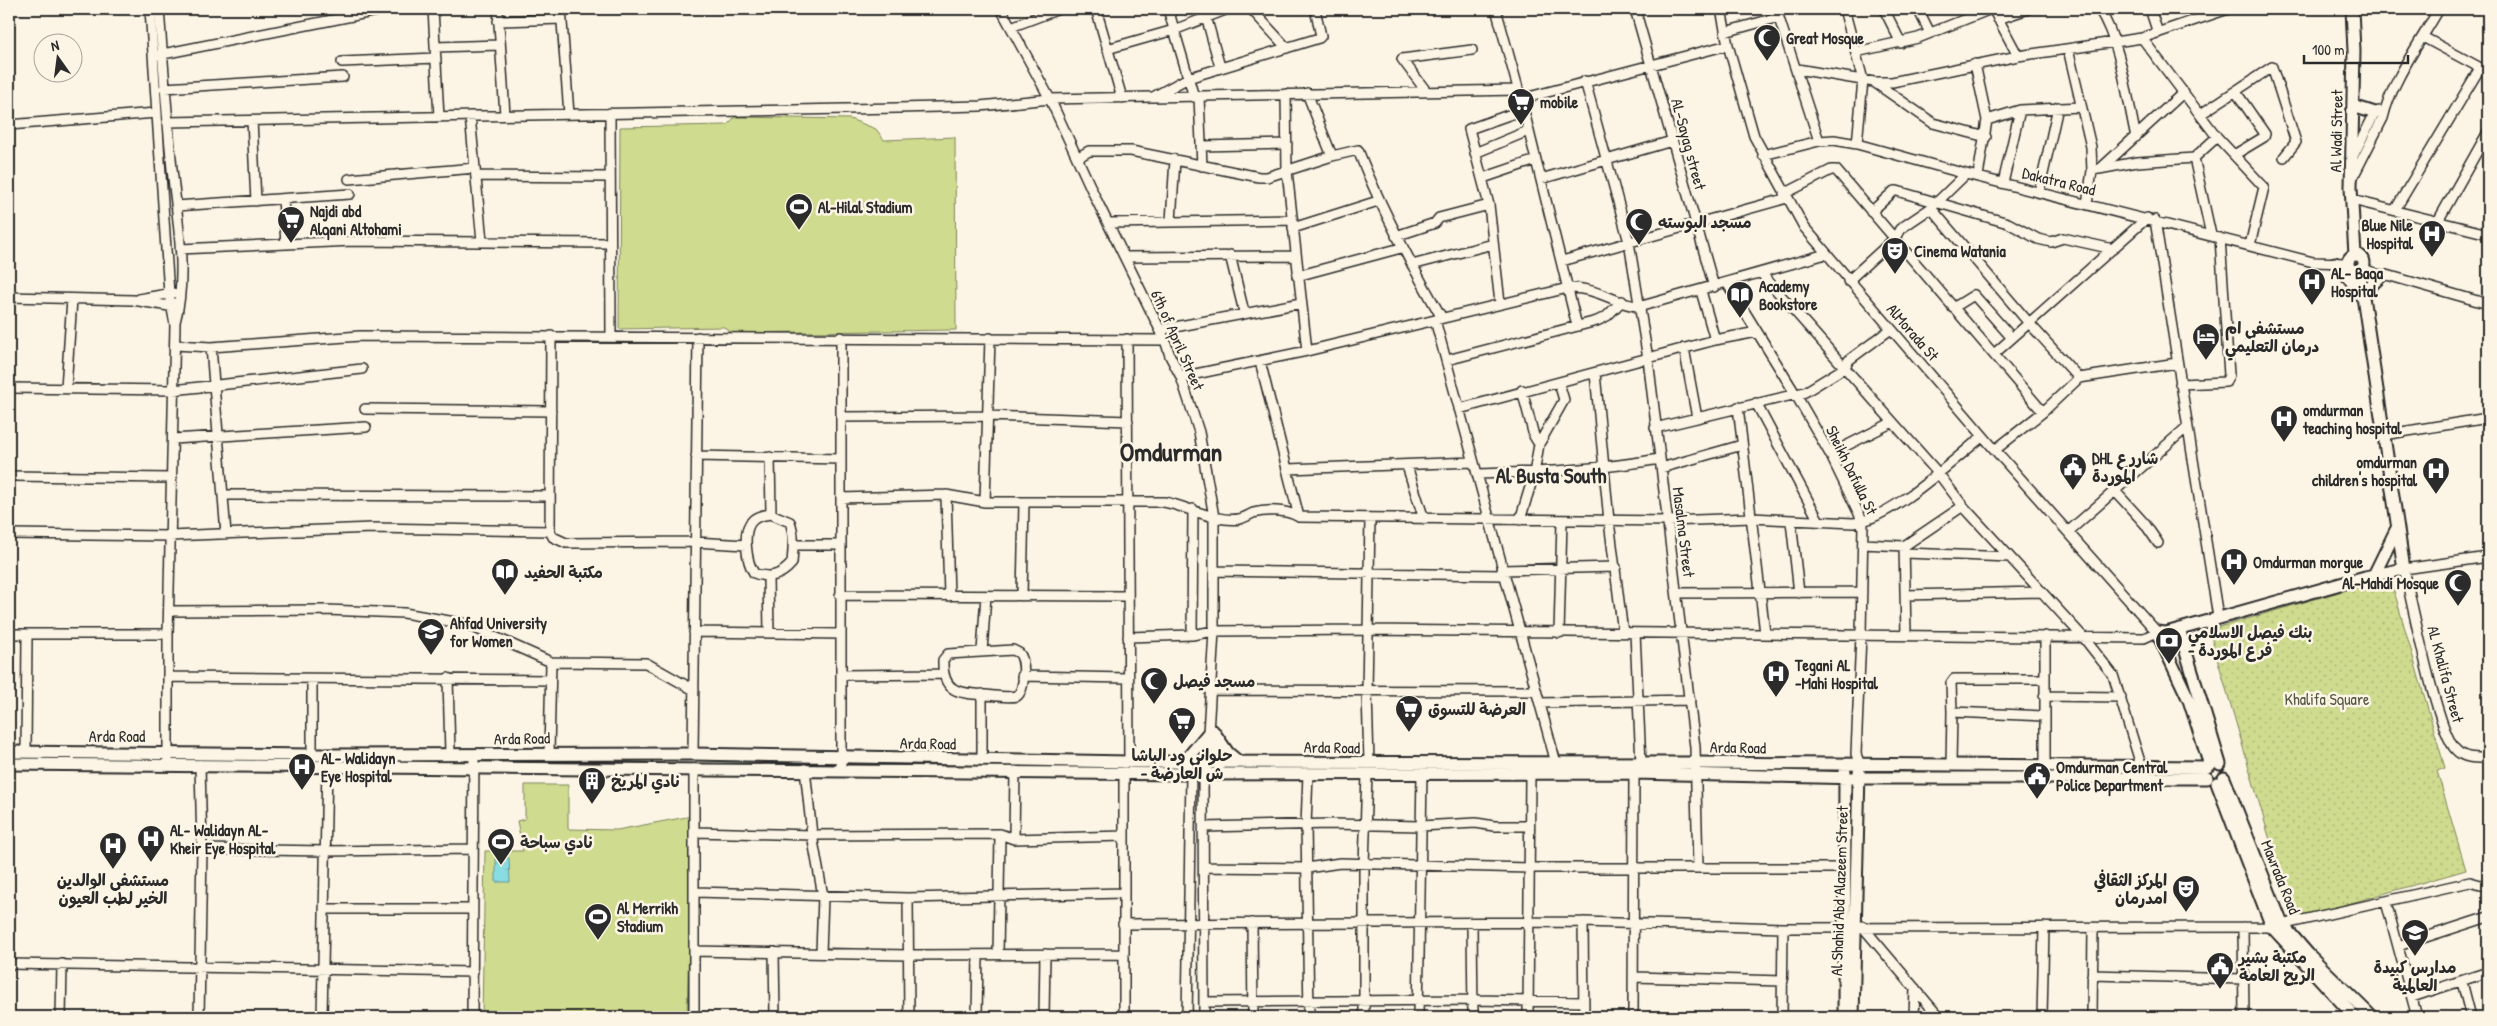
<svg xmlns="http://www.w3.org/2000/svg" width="2497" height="1026" viewBox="0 0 2497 1026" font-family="'Patrick Hand','Playpen Sans Arabic',sans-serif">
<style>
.grass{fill:url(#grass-dots);stroke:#7d835c}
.pitch{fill:#cfdb8e;stroke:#7d835c}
.water{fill:url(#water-ripples);stroke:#649599}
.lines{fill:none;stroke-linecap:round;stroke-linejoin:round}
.minor-casing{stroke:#2b2b2b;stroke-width:12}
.major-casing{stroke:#2b2b2b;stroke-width:15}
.minor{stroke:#fcf5e5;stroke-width:9}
.major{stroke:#fcf5e5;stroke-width:11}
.labels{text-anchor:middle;stroke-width:5;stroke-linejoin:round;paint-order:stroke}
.poi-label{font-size:16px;font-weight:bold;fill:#2b2b2b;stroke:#fcf5e5;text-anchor:start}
.street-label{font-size:16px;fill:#2b2b2b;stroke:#fcf5e5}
.park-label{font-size:16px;fill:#545744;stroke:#fcf5e5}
.district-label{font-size:21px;font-weight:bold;fill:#2b2b2b;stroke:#fcf5e5}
.town-label{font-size:26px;font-weight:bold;fill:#2b2b2b;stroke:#fcf5e5}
</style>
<defs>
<pattern id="grass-dots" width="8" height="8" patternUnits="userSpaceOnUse" patternTransform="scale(1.25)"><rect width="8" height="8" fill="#cfdb8e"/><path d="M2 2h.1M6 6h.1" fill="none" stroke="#b2bc7b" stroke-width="1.8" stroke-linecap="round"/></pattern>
<pattern id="water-ripples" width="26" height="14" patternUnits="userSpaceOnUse" patternTransform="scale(1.25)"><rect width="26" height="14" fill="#8adce3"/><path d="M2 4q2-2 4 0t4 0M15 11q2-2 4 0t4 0" fill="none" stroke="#77bdc3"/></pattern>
</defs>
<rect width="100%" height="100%" fill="#fcf5e5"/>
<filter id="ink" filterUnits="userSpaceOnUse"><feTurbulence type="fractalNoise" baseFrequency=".02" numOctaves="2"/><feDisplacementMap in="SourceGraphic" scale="10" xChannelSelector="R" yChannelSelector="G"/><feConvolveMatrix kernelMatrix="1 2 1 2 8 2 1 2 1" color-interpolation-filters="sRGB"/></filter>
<g filter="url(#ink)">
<path class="grass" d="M2390 577 2445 768 2437 771 2466 870 2306 916 2298 915 2290 909 2209 630Z"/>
<path class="pitch" d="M735 117 850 119 876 129 884 140 955 137 956 330 732 333 724 327 619 329 620 127 727 125Z
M525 785H568V829L617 830 692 816 687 1017H482L485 851H523L517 821 525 819Z"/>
<path class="water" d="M496 858H509L510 882H496Z"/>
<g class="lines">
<defs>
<path id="minor" d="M150 9 169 294 175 324 168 634V760
M159 9C163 62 167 116 172 169 177 216 188 276 175 322
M433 9 439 117
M498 9 505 115
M561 9 569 114
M1001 9 1050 99 1096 199 1165 340 1170 356 1181 377 1199 432 1214 517V631L1206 767
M1096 9 1122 98
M1168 9 1194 97
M1204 9 1220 67
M1251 9 1287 48
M1496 9 1521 99 1577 326
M1635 9 1714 287
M1776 9 1819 141
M1844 9 1863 80 1857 144
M1884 9 1901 43
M1918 9 1930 33
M1993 9 2018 56
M2099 9C2121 43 2127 97 2136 137
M2150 9 2158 33
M1998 19 2028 9
M498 21 562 19
M1011 27 1059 9
M1725 32 1779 17
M2423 37 2488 72
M2142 38 2217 137 2264 187 2250 245
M435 47 500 45
M1107 49 1174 30 1228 9
M2068 49 2091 147 2092 171 2087 204
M1856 52 1918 38 1991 9
M158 55 387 9
M342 62 436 58
M1975 64 1987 120
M1797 69 1874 82 1933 123 1986 137
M1585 81 1629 242 1648 359 1695 747 1698 867
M1874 82H1892L2018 56 2142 38 2228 9
M164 88 343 77
M1426 91 1402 59 1472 50
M1307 93 1332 156
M1286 94 1287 171 1307 351
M1155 96 1188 78 1319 38 1321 36 1315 9
M1199 97 1202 166
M1521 99 1728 45
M610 113 611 337
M2201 114 2272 67 2296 142 2284 157
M470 116 482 241
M252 120 256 201
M167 122 898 108 980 106 1050 99 1518 90
M9 125 156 113
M1201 146 1287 144
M1475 153 1528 131
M1763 155 1819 141 1834 140 1857 144 1966 174 2313 262 2347 263
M2234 155 2264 137 2265 134 2236 92
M1077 158 1089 151H1131L1259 177H1267L1332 156 1358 150C1381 209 1410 263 1442 318
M2352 158 2375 113 2379 111
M2099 169 2137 162 2194 158
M2100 169 2184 92
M476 176 610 177
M1978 176 1987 120 2020 110 2081 107
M1483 178 1536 160
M349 179 475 168
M1541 179 1672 141
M2352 179 2383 118C2391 82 2421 41 2439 9
M2003 183 2020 110
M2039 192 2058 107
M1784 194 1831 170H1836L2043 412
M283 199 286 244
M2352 200 2488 234
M176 206 350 194
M1931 208 2029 323 1994 354
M2395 210 2480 68
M1871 212 1894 191H1897L2008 223 2038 239 2051 242 2063 238 2113 249
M2147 218 2029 323 2079 378 2177 363
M2155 220 2218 617
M1171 221 1175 160
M2438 221 2488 132
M1108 223 1293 220
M1293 228 1378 201
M2211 235 2194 158 2217 137
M1396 236 1435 223 1439 218 1489 205
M180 249 353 241 610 243
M1230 255 1244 312
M1125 257 1296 256
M1562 261 1787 198
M1412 265 1493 244
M2362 268 2381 276 2387 275 2488 304
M1761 273 1938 473 1963 506 2084 638 2113 675 2141 765
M1297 276 1401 248
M1848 281 1895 238 1900 229 1931 208 1966 174
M1727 283 1796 395 1830 454 1863 522 1861 635 1856 754 1860 765
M1701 291 1715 340
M9 297 133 300 175 307
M139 299 173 293
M1500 303 1489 205 1469 129 1523 110
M1953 308 1974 295 2012 338
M1435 320 1556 763
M1159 330 1301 303
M551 336 550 531 553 537 566 543 695 542 746 545
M1127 339 1129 762
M175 345 211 347 360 336 1165 340
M211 347 226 534
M1684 348 1697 418
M1447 360 1597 321 1607 316 1622 301
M1260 361 1299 517
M1595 373 1609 521 1623 633
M1181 377 1307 351 1568 288C1597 286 1622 308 1642 306L1826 254
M2180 384 2226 382 2229 375 2220 238
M9 388 173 390 362 369
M66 388 72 299
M1522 390 1534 436 1539 444
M1756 403 1819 521
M1738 407 1765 633
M365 409 551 411
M1459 409 1715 340 1757 332
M842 417 986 416 1128 421
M1655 428 1805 392 1844 368 1849 360 1891 329
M2383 435 2488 418
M173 439 366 427
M1995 450 2043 412 2079 378
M1830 454 1893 422
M696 456 841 459
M770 457 771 514
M1407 466 1424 519
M1661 468 1742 445
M1288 469 1473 462
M1478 474C1539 472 1599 470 1659 459
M9 476 171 478
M2115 491 2145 524 2158 543
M223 495 549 496
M946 495 949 596
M841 498 946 495 985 502H1164C1186 506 1218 523 1239 519 1244 518 1249 515 1253 513 1267 509 1287 510 1299 517L1668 521 1752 518 1853 523C1891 519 1952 461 1983 436
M985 502 990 338
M771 514 790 522C795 535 793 550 792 563 781 576 770 579 754 573 747 563 741 530 753 520 758 515 765 515 771 514Z
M1520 520 1534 474 1539 444 1564 400 1559 383
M1791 521 1799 593
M2069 531 2186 428
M9 534 170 536 372 528 550 531
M1863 544 1904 546
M793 545H840
M1905 553 2010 557
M2488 557 2404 569C2412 602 2437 732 2456 750 2464 759 2477 758 2488 758
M1502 570 1616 567
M1215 571 1503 575
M768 577 769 633
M1677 593 1862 592
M840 595 1128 596
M1905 595 2041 592
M1022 596 1024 502
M169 611 326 610 404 613 466 624 551 662 646 663 694 690
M694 632 841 634
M1559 633 1562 521
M1635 633 1641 763
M9 634H168
M1906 634 1904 546 1963 506
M1192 635 1193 509
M2045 636V765
M1128 637 1192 635 1214 631 1369 630 2144 638 2157 632 1995 450 1804 227 1754 136 1728 45 1721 9
M1013 650 1019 653C1026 660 1025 690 1017 696 1007 698 996 696 986 695 959 693 942 693 943 660L948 654Z
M982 651 986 596
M841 675 943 674
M1022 676 1128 678
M168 677 550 680
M448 678 450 754
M312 679V755
M2043 679H1954L1951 683 1952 712 2044 716
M1211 690 1536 691
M982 694V760
M2044 696 2121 697
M1540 703 1690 700
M1213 734 1219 768
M26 751 27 635
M549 753 551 662
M693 754 698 337
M1369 763 1367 692 1370 518
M1951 765 1952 712
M694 769V1017
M805 769 812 835 823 896 821 953
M841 770V337
M1203 774 1204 1017
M1308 774 1306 825 1309 1017
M1204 827 1332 824 1420 826 1476 823 1494 826H1529
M695 832 812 835 1000 834 1014 839 1124 836
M1014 839 1015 771
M202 849 326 851 473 849
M1204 867 1307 868 1340 863 1529 868H1845
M695 892 908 898 1123 893
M908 898 909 1017
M2386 902 2417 1017
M325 909H473
M1583 922 1584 1017
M1252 923 1253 1017
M1472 923 1473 1017
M1123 924 1583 922 1783 928 2272 927 2470 882 2488 887
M1862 926 1939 1017
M2243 927 2244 1017
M2398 946 2488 917
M694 951 909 955 1124 954
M774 952 775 1017
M998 954 1000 834
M9 964 473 972
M2092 975 2243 979
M1633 977 1783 981
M2462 982 2471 1017
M2412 997 2488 972
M1204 1002 1473 1000 1583 1002
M61 1017 62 964
M199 1017 202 849 200 765
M322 1017 327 765
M472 1017 474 755
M977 1017 978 955
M1044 1017 1045 954
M1124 1017V772
M1187 1017 1191 774
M1364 1017V865L1367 774
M1418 1017 1422 773
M1528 1017 1530 774
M1633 1017 1634 773
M1782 1017 1783 928
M1914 1017 1915 988
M2042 1017 2044 927
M2092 1017 2093 928"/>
<path id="major" d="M2352 9 2354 51 2351 187 2355 255
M2353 106 2375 113
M2348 263a8 8 0 1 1 16 0a8 8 0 1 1-16 0Z
M2335 263 2350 279 2361 296
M2364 292 2381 276
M2374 575 2396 530
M2179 629 2220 764
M1213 731 1228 753 1239 762
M9 752 312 755 693 754 1129 762 1696 763 2207 767
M1184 762 1210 731
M9 764 1191 774 1634 773 1859 778H2207
M2210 765 2189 700 2157 632 2166 633 2365 577 2404 569 2359 270
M2224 778 2282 924 2308 954 2372 1017
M2217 783 2272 927 2355 1017
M1844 1017 1845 772
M1853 1017 1859 772"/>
</defs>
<use href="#minor" class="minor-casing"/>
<use href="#major" class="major-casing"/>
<use href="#minor" class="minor"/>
<use href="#major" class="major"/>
</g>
</g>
<defs>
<symbol id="mosque-pin" viewBox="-11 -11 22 30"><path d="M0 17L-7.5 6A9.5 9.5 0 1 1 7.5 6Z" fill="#2b2b2b" stroke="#fcf5e5"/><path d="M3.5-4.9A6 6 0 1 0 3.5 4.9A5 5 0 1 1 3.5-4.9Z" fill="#fff"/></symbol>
<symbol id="supermarket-pin" viewBox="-11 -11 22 30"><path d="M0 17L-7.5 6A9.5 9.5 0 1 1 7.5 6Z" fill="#2b2b2b" stroke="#fcf5e5"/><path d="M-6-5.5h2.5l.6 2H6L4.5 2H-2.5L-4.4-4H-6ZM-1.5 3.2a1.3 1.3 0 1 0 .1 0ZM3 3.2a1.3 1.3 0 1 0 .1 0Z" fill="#fff"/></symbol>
<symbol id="stadium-pin" viewBox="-11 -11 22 30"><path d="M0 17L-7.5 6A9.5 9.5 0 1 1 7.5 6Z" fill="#2b2b2b" stroke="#fcf5e5"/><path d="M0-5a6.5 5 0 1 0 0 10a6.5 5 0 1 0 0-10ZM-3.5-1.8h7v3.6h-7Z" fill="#fff"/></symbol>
<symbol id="hospital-pin" viewBox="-11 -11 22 30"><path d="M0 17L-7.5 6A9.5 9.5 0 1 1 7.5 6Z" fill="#2b2b2b" stroke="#fcf5e5"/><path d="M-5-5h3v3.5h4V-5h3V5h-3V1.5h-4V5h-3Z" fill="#fff"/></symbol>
<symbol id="theatre-pin" viewBox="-11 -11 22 30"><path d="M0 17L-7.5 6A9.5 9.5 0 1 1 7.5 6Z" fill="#2b2b2b" stroke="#fcf5e5"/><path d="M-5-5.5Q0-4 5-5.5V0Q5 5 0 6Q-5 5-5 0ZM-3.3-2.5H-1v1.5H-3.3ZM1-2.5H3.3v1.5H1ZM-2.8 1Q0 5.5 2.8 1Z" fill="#fff"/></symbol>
<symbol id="library-pin" viewBox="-11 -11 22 30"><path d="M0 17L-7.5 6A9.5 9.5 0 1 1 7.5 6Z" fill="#2b2b2b" stroke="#fcf5e5"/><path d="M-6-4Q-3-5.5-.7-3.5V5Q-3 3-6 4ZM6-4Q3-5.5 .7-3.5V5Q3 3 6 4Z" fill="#fff"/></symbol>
<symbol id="hotel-pin" viewBox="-11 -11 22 30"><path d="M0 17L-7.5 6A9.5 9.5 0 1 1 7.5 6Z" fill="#2b2b2b" stroke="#fcf5e5"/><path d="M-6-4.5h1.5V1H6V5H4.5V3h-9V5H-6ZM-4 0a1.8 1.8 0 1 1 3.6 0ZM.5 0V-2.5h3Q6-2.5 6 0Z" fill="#fff"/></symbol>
<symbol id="civic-pin" viewBox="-11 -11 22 30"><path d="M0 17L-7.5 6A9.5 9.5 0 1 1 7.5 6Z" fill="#2b2b2b" stroke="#fcf5e5"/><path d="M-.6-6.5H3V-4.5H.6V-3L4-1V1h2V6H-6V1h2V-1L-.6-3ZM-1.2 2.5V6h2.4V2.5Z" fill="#fff"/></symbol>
<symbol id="university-pin" viewBox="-11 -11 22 30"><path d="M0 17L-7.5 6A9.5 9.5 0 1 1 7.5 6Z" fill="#2b2b2b" stroke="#fcf5e5"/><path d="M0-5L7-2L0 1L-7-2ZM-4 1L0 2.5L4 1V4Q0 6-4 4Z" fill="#fff"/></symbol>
<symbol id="bank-pin" viewBox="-11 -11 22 30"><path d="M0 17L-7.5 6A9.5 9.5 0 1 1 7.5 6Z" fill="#2b2b2b" stroke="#fcf5e5"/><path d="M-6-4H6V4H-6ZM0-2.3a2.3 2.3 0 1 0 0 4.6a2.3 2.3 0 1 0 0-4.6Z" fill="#fff"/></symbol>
<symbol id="building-pin" viewBox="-11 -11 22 30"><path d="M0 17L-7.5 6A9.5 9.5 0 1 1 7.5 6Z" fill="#2b2b2b" stroke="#fcf5e5"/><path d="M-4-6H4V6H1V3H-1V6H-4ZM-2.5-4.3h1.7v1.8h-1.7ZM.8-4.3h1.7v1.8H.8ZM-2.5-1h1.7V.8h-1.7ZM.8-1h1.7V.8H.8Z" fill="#fff"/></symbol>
<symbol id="school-pin" viewBox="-11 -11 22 30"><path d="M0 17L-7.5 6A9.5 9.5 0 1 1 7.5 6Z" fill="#2b2b2b" stroke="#fcf5e5"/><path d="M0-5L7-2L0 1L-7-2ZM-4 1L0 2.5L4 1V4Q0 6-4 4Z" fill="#fff"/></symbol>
</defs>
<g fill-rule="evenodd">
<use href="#mosque-pin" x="1751" y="22" width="32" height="43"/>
<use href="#supermarket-pin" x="1505" y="86" width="32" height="43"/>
<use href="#stadium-pin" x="783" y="191" width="32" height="43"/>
<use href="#supermarket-pin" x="275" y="204" width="32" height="43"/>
<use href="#mosque-pin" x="1623" y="206" width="32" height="43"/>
<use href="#hospital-pin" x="2416" y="218" width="32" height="43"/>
<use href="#theatre-pin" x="1879" y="235" width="32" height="43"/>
<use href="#hospital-pin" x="2296" y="266" width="32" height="43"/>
<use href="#library-pin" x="1724" y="279" width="32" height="43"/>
<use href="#hotel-pin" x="2190" y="321" width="32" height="43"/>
<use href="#hospital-pin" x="2268" y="403" width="32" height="43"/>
<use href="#civic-pin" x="2057" y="451" width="32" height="43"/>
<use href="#hospital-pin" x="2420" y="455" width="32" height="43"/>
<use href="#hospital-pin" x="2218" y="546" width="32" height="43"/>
<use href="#library-pin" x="489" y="556" width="32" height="43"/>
<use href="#mosque-pin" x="2442" y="567" width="32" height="43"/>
<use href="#university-pin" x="415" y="616" width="32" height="43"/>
<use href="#bank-pin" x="2153" y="625" width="32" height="43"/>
<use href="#hospital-pin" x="1760" y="658" width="32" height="43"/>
<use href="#mosque-pin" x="1138" y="665" width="32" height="43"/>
<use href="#supermarket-pin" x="1393" y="693" width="32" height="43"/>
<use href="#supermarket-pin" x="1166" y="705" width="32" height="43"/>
<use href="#hospital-pin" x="286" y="751" width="32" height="43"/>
<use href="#civic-pin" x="2021" y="760" width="32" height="43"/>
<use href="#building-pin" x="576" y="765" width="32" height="43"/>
<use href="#hospital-pin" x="135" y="823" width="32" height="43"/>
<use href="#stadium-pin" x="485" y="826" width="32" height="43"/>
<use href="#hospital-pin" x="97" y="830" width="32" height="43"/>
<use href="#theatre-pin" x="2170" y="873" width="32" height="43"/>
<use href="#stadium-pin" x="582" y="901" width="32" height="43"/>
<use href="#school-pin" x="2399" y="917" width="32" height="43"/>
<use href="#civic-pin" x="2204" y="950" width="32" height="43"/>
</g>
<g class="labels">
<g class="poi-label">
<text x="1786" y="44">Great Mosque</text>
<text x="1540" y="108">mobile</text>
<text x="818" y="213">Al-Hilal Stadium</text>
<text x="310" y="217">Najdi abd<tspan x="310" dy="18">Alqani Altohami</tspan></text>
<text x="1658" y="228">مسجد البوسته</text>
<text x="2413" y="231" text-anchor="end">Blue Nile<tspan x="2413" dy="18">Hospital</tspan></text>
<text x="1914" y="257">Cinema Watania</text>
<text x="2331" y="279">AL- Baqa<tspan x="2331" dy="18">Hospital</tspan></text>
<text x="1759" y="292">Academy<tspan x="1759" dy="18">Bookstore</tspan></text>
<text x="2225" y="334">مستشفى ام<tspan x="2225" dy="18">درمان التعليمي</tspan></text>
<text x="2303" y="416">omdurman<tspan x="2303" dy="18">teaching hospital</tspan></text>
<text x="2092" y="464">DHL شاررع<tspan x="2092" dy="18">الموردة</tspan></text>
<text x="2417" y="468" text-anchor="end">omdurman<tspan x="2417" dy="18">children's hospital</tspan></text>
<text x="2253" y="568">Omdurman morgue</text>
<text x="524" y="578">مكتبة الحفيد</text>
<text x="2439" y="589" text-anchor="end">Al-Mahdi Mosque</text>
<text x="450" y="629">Ahfad University<tspan x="450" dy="18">for Women</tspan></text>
<text x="2188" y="638">بنك فيصل الاسلامي<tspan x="2188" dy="18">- فرع الموردة</tspan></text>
<text x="1795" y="671">Tegani AL<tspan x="1795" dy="18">-Mahi Hospital</tspan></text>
<text x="1173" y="687">مسجد فيصل</text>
<text x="1428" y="715">العرضة للتسوق</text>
<text x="1182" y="761" text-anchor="middle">حلواني ود الباشا<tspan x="1182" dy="18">- ش العارضة</tspan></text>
<text x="321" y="764">AL- Walidayn<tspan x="321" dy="18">Eye Hospital</tspan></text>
<text x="2056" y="773">Omdurman Central<tspan x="2056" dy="18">Police Department</tspan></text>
<text x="611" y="787">نادي المريخ</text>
<text x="170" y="836">AL- Walidayn AL-<tspan x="170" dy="18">Kheir Eye Hospital</tspan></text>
<text x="520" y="848">نادي سباحة</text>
<text x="113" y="886" text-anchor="middle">مستشفى الوالدين<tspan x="113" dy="18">الخير لطب العيون</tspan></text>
<text x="2167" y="886" text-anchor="end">المركز الثقافي<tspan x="2167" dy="18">امدرمان</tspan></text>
<text x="617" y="914">Al Merrikh<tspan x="617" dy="18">Stadium</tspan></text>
<text x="2239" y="963">مكتبة بشير<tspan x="2239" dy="18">الريح العامة</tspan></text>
<text x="2415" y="973" text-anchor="middle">مدارس كبيدة<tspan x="2415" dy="18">العالمية</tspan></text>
</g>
<g class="street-label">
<text transform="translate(2336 131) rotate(-89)" y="6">Al Wadi Street</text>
<text transform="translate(1689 144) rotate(75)" y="6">AL-Sayag street</text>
<text transform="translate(2059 181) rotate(14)" y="6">Dakatra Road</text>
<text transform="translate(1913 332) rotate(49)" y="6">AlMorada St</text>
<text transform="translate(1178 340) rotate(66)" y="6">6th of April Street</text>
<text transform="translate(1852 470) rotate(64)" y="6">Sheikh Dafulla St</text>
<text transform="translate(1684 532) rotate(83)" y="6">Masalma Street</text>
<text transform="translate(2446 674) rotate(75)" y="6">AL Khalifa Street</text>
<text x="117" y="742">Arda Road</text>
<text transform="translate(522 738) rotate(-1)" y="6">Arda Road</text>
<text transform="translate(928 743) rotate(1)" y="6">Arda Road</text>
<text transform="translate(1332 747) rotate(1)" y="6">Arda Road</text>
<text transform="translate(1738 747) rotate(1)" y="6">Arda Road</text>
<text transform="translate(2281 877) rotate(68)" y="6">Mawrada Road</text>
<text transform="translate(1839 891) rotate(-88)" y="6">Al Shahid Abd Alazeem Street</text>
</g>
<g class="park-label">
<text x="2327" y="705">Khalifa Square</text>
</g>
<g class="district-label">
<text x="1551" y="483">Al Busta South</text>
</g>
<g class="town-label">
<text x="1171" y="461">Omdurman</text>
</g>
</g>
<rect width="2497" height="1026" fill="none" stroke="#fcf5e5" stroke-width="30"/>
<rect x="15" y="15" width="2467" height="996" fill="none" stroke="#2b2b2b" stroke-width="2" filter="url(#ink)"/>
<g transform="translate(58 58) rotate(346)"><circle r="24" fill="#fcf5e5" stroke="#a8a49b"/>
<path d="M0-4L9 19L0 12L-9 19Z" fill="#2b2b2b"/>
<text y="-8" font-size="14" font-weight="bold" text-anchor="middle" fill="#2b2b2b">N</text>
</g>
<path d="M2304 55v8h104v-8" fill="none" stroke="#2b2b2b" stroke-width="2.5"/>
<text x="2312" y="55" font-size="15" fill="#2b2b2b" stroke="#fcf5e5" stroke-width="4" paint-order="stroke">100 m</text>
</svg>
